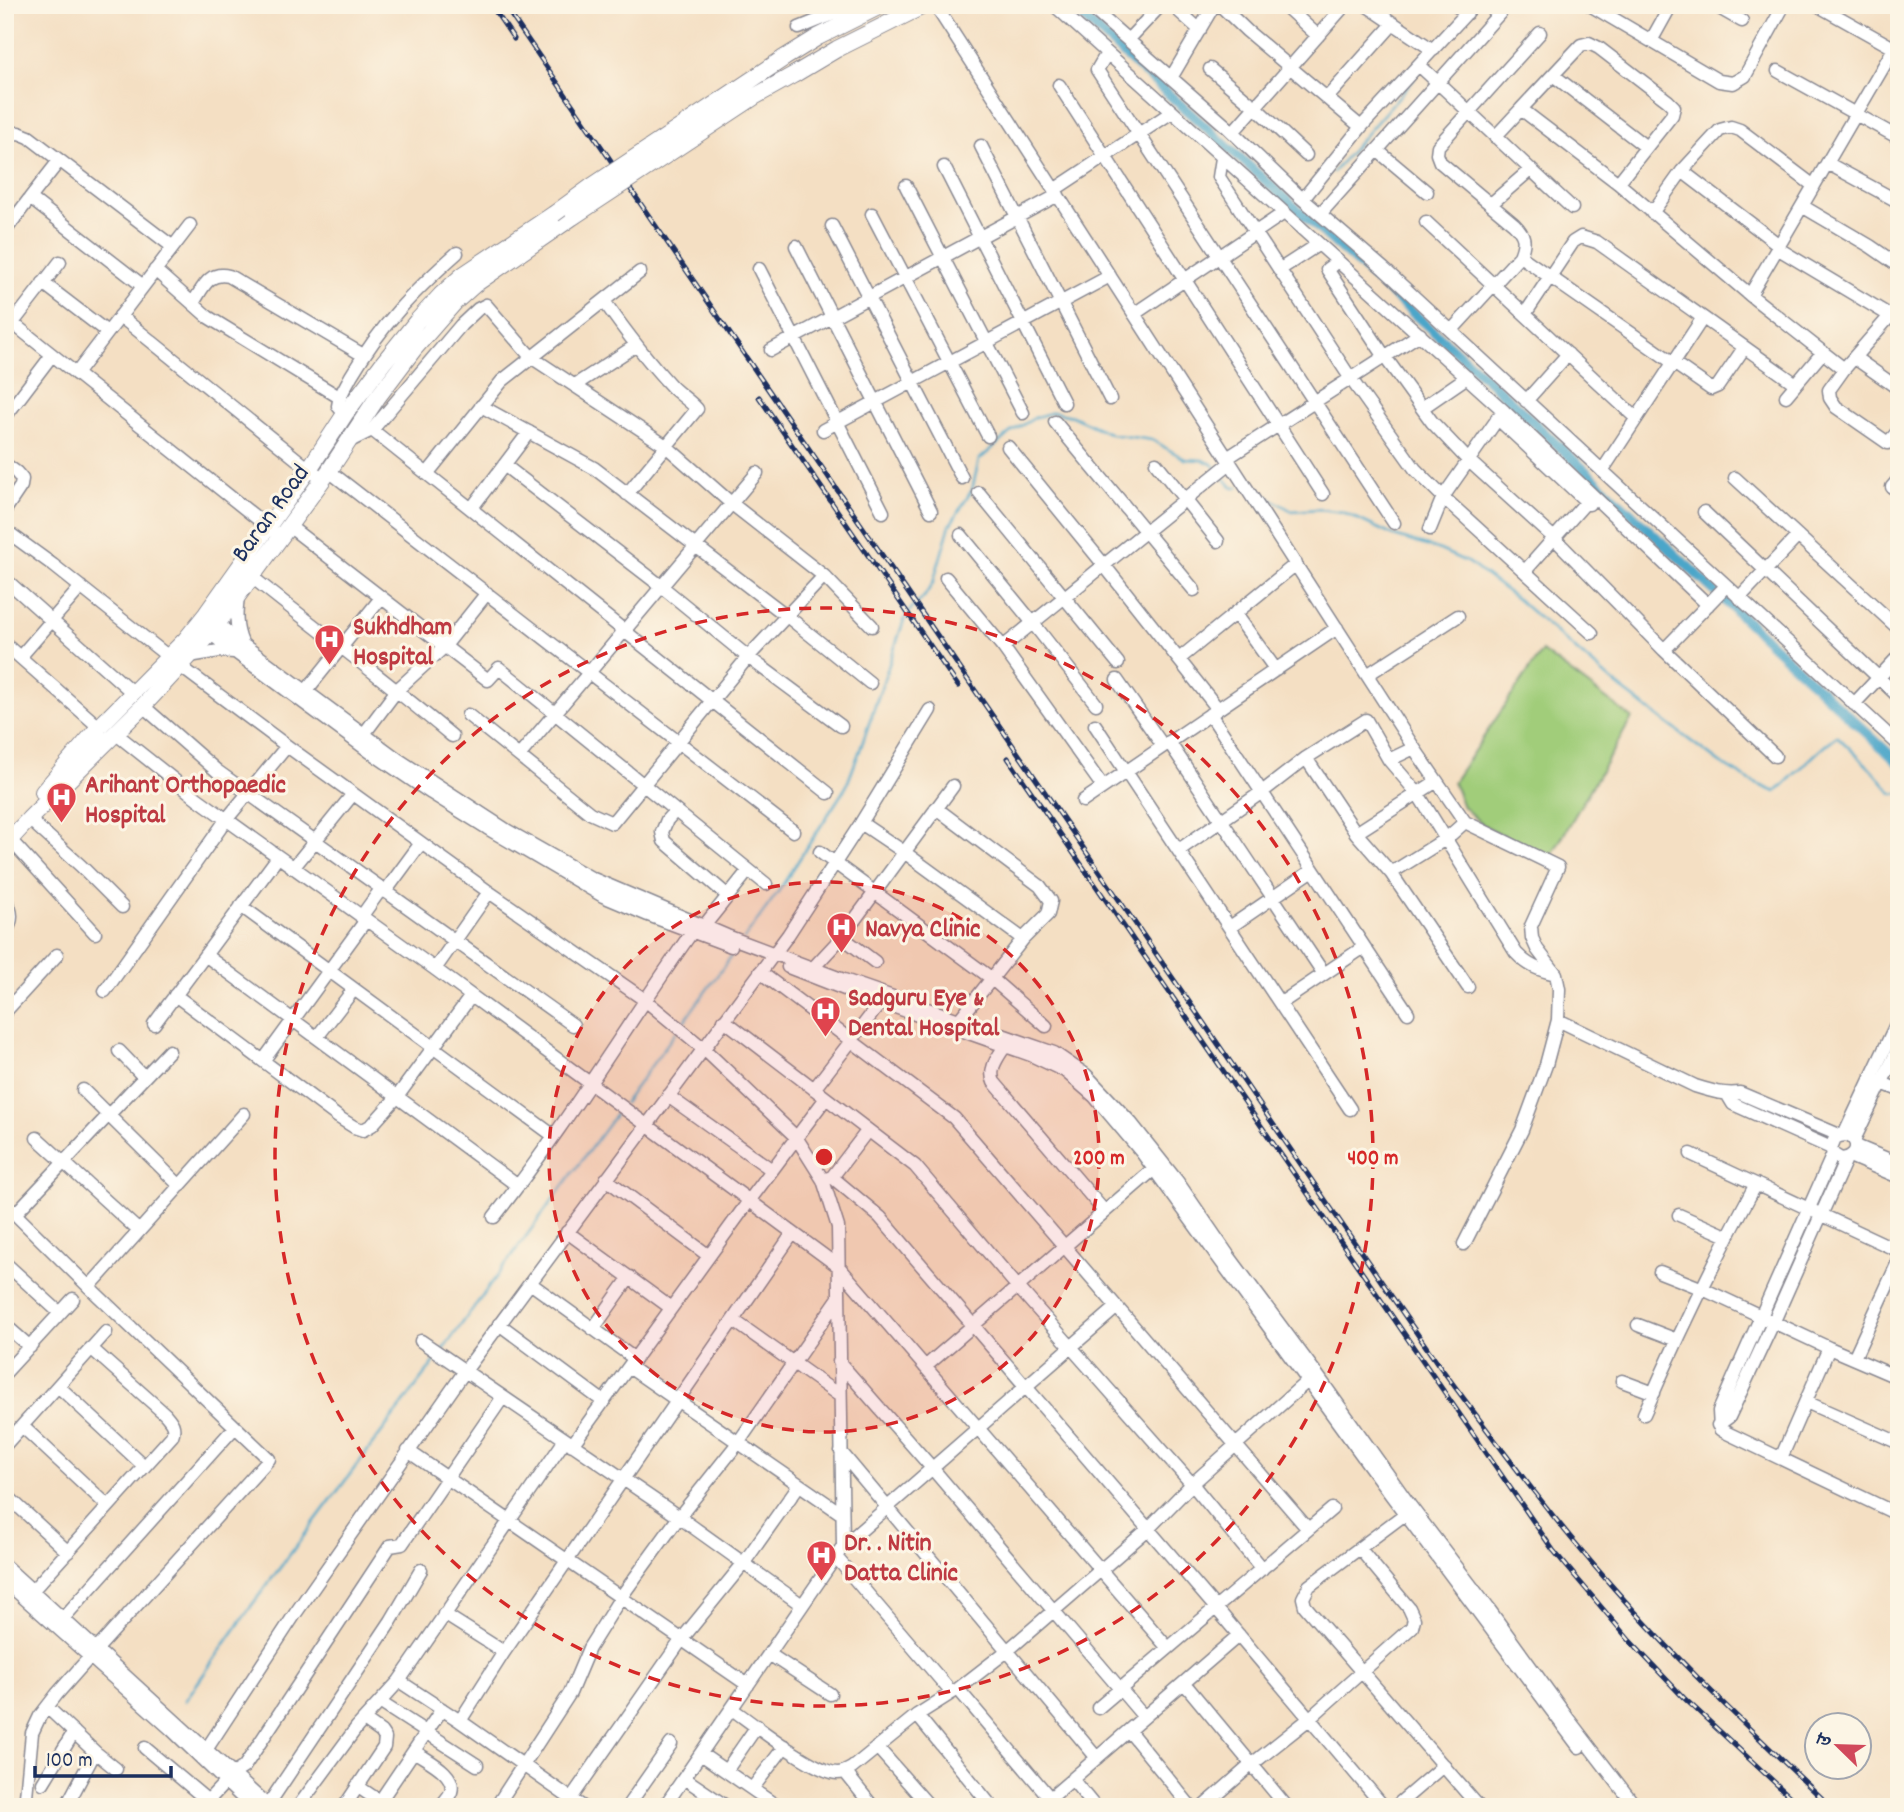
<svg xmlns="http://www.w3.org/2000/svg" width="1904" height="1812" viewBox="0 0 1904 1812" font-family="Dekko,'Playpen Sans Deva',sans-serif">
<style>
.green{fill:#a1cd7a;stroke:#5e7e6c;stroke-width:2}
.lines{fill:none;stroke-linecap:round;stroke-linejoin:round}
.stream{stroke:#4ba6c9;stroke-width:2.5}
.canal{stroke:#4ba6c9;stroke-width:10}
.minor-casing{stroke:#888790;stroke-width:15}
.major-casing{stroke:#888790;stroke-width:18}
.minor{stroke:#fff;stroke-width:12}
.major{stroke:#fff;stroke-width:16}
.rail-casing{stroke:#1b2f5e;stroke-width:5}
.rail{stroke:#fcf5e5;stroke-width:2.5;stroke-dasharray:8;stroke-linecap:butt}
.major-bridge-casing{stroke:#888790;stroke-width:18;stroke-linecap:butt}
.major-bridge{stroke:#fff;stroke-width:16}
.ring{fill:none;stroke:#d62828;stroke-width:3.5;stroke-dasharray:12 9}
.labels{text-anchor:middle;stroke-width:6;stroke-linejoin:round;paint-order:stroke}
.street-label{font-size:26px;fill:#1b2f5e;stroke:#fcf5e5}
.health-label{font-size:26px;font-weight:bold;fill:#be3a42;stroke:#fcf5e5;text-anchor:start}
.centre{fill:#d62828;stroke:#fcf5e5;stroke-width:3.5}
.ring-label{font-size:21px;text-anchor:middle;font-weight:bold;fill:#d62828;stroke:#fcf5e5;stroke-width:6;stroke-linejoin:round;paint-order:stroke}
</style>
<rect width="100%" height="100%" fill="#fcf5e5"/>
<filter id="ink" filterUnits="userSpaceOnUse"><feTurbulence type="fractalNoise" baseFrequency=".0143" numOctaves="2"/><feDisplacementMap in="SourceGraphic" scale="14" xChannelSelector="R" yChannelSelector="G"/><feConvolveMatrix kernelMatrix="1 2 1 2 8 2 1 2 1" color-interpolation-filters="sRGB"/></filter>
<filter id="wash" filterUnits="userSpaceOnUse"><feTurbulence type="fractalNoise" baseFrequency=".00686" numOctaves="4" result="noise"/><feDisplacementMap in="SourceGraphic" scale="28" xChannelSelector="R" yChannelSelector="G"/><feGaussianBlur stdDeviation="1.57" result="paint"/><feColorMatrix in="noise" values="0 0 0 0 0 0 0 0 0 0 0 0 0 0 0 0 0 1.4 0 .05"/><feComposite in="paint" operator="in"/></filter>
<g filter="url(#wash)">
<rect width="100%" height="100%" fill="#f4dfc3"/>
<path class="green" d="M1542 651 1632 718 1550 858 1483 825 1463 807 1453 782Z"/>
<g class="lines">
<path class="stream" d="M1333 172 1414 79
M1221 474 1232 487H1239
M1253 488 1292 511 1319 509 1343 512 1394 536 1440 550 1469 563 1517 599 1620 688 1720 763 1752 782 1776 792C1797 773 1815 752 1837 736L1875 773 1893 794 1899 793
M744 939 778 892 846 787 860 750 904 620 912 608 924 597 933 583 950 525 972 490 979 460 1011 432 1036 417 1054 412 1072 416 1111 434 1152 440 1185 459 1202 460 1212 464 1216 469
M682 1024 740 944
M624 1103 676 1032
M442 1351 618 1111
M185 1701 252 1605 438 1357"/>
<path class="canal" d="M1069 5 1489 381 1899 763"/>
</g>
</g>
<g filter="url(#ink)">
<g class="lines">
<defs>
<path id="minor" d="M935 5 1414 748 1465 822 1558 867 1531 926 1532 938 1537 949 1556 974 1559 989 1558 1020 1546 1065 1522 1130 1464 1244
M1054 5 1504 411 1708 605
M1088 5 1226 126 1299 196 1384 269 1899 745
M1172 5 1200 30
M1220 5 1247 31 1361 127
M1284 5 1318 36
M1366 5 1433 50
M1455 5 1467 13
M1590 5 1719 81 1733 83 1745 76 1784 5
M1714 5 1742 21
M1817 5 1899 51
M799 28 856 5
M1128 40 1161 5
M1651 41 1671 5
M1107 53 1097 70 1394 523
M1419 65 1572 208
M1210 69 1255 107 1306 155
M1778 71 1899 138
M1553 75 1646 147
M1171 78 1214 5
M1059 85 1323 494
M1327 98 1393 24
M1521 109 1581 45 1589 43 1599 48 1668 101 1674 107 1672 115 1618 183
M1233 132 1345 5
M1495 137 1521 109 1618 183 1750 295 1844 369
M5 141 10 134 19 133 29 137 173 247
M981 146 1110 399
M1377 150 1427 192
M1222 158 1219 177 1351 379 1415 469 1443 497 1592 633
M59 161 30 198 143 286
M1827 163 1899 202
M944 167 1064 403
M1682 171 1779 245
M906 186 1023 413
M1054 190 1172 112
M1303 199 1361 127 1474 5
M1491 204 1530 170
M1802 206 1870 246 1899 266
M1652 213 1682 171 1720 130 1731 127 1740 130 1814 186
M872 214 988 436
M1320 214 1507 5
M1426 222 1636 418
M832 226 962 478
M5 231 30 198
M796 246 931 511
M1777 248 1899 321
M1520 256 1711 389 1718 386 1744 348
M1338 261 1327 269 1385 357 1432 422 1468 460 1554 538 1664 650 1775 756
M759 269 883 512
M155 270 208 317 339 397
M1279 270 1319 244
M43 283 107 332
M1750 295 1899 40
M604 301C625 331 647 360 672 387 680 395 689 400 697 409L627 494
M193 303C203 288 208 271 229 276L363 355
M1134 314 1284 213
M1525 314 1573 242 1581 237 1597 242 1796 384
M120 316 309 469 324 479
M1890 316 1844 369 1829 390 1830 398 1836 407 1888 443 1899 430
M5 317 273 531
M1451 331 1520 256C1526 241 1525 235 1514 224L1440 162 1437 154 1438 146 1540 33
M5 333 60 262
M771 350 1058 195
M1855 358 1899 389
M76 374 190 225
M575 385 635 346
M1786 396 1823 352
M1526 401 1568 354
M481 406 594 468 787 616 870 683
M1422 408 1467 377
M345 414 338 406C339 395 346 386 351 376 381 325 413 292 457 253
M5 417 52 355
M1497 418 1589 504
M1055 422 1194 590
M372 430 828 793
M823 430 1110 276
M350 441 372 430 461 325 478 309 486 305 531 357 666 446 732 504 824 576 872 626
M1008 447 1104 565 1218 709
M1227 458 1420 334
M1156 463 1218 541
M5 464 16 472 22 479 21 486 5 510
M504 465 661 586 748 657 841 726
M329 471 793 831
M1602 471 1702 319
M427 474 502 381 640 272
M1735 478 1899 629
M1892 487 1899 479
M979 493 1118 663
M471 509 529 432
M1704 512 1899 697
M289 526 488 680 499 668 766 884
M1430 529 1443 497 1501 414
M5 530 53 565 180 666 287 746 489 892 645 1000 703 1048 796 1137 823 1180 838 1227 843 1546
M961 535 1033 623 1096 704
M1525 571 1587 501
M252 577C318 630 387 681 452 736
M946 578 1003 647 1103 787
M5 579 133 693
M238 596C236 613 235 627 242 643
M1739 598 1798 536
M1235 613 1276 670
M212 619 242 644 399 760 508 831 591 878 727 936 844 980 1054 1053 1086 1075 1131 1123 1177 1181 1228 1255 1315 1372 1411 1507 1488 1608 1569 1720 1636 1807
M204 629 369 751 431 793 487 828 603 896 648 915 731 946
M5 644 99 727
M1003 647 1230 463
M1664 650 1726 586
M189 656 219 651 234 652
M20 657 81 587
M1179 659 1296 564
M1367 675 1458 616
M1117 680 1163 746
M306 691 381 598
M1854 704 1899 656
M143 706 217 771 573 1025
M1210 714 1408 1013
M468 715 590 813 612 823 748 657 824 576
M1095 725 1350 1109
M115 733 198 799 435 969 838 1266 1168 1648
M364 734 397 690 444 647 487 593
M1169 742 1324 974
M1414 748 1389 760 1366 720 1306 758 1356 833 1391 873 1468 987
M519 756 757 473
M1389 760 1418 794 1516 953C1528 966 1539 970 1556 974
M1083 801 1337 628
M936 808 1040 886 1051 901 1048 914 1023 939 959 1020
M675 811 667 820 662 832 664 841 728 896
M29 819 81 866 122 907
M861 823 904 852 1023 939
M1356 833 1437 781
M6 835 95 933
M1179 850 1262 792 1306 758
M820 852 991 978 1046 1026
M293 868 353 794
M1391 873 1447 838 1465 822
M385 892 421 843
M5 899C13 912 13 920 5 934
M241 906 554 1136
M361 917 381 889
M704 926 748 871
M1230 927 1313 870
M842 937 875 962
M205 955 518 1186
M788 967 847 990 1031 1055 1065 1071 1094 1096 1143 1154 1383 1484 1579 1747
M814 967 842 937 953 786
M435 969 489 892
M760 972 954 1118 1308 1529
M105 991 226 820 287 746
M175 995 338 1117 354 1127 363 1130 372 1125 397 1097 471 996
M1281 1003 1364 947
M5 1012 57 955
M724 1020 915 1166 1017 1286 1192 1484 1262 1569
M1558 1020 1695 1086C1711 1091 1723 1095 1740 1093L1839 1135
M154 1024 278 857
M317 1037 354 989
M1005 1046C998 1057 988 1069 994 1082L1104 1211
M119 1051 144 1077
M263 1061 366 920
M1877 1081 1899 1090
M814 1089 881 1002
M83 1090 180 1186
M1727 1094 1733 1104 1831 1148 1833 1154 1841 1159C1866 1157 1857 1126 1835 1138L1831 1148
M668 1096 772 1170
M1844 1135 1899 1018
M37 1138 139 1231
M1854 1140 1899 1047
M1856 1146 1899 1164
M1691 1154 1899 1251
M1833 1154 1719 1411 1720 1429 1723 1431 1899 1515
M1852 1157 1899 1177
M832 1177 880 1217 1216 1608 1384 1807
M606 1179 709 1256
M826 1179 832 1177 868 1130
M5 1204 89 1287 269 1459 96 1650 57 1694 40 1716 32 1733 25 1807
M15 1214 169 1051
M1679 1215 1727 1236
M494 1217C566 1126 625 1027 692 932
M567 1232 671 1308
M5 1263 60 1313
M1660 1272 1703 1289 1829 1348 1899 1378
M530 1283 635 1359
M89 1287 244 1114
M733 1320 840 1396
M499 1324 604 1402
M5 1325 30 1347
M1638 1325 1677 1340
M593 1329 630 1277
M421 1341 679 1517 802 1605
M1854 1358 1899 1260
M839 1362 932 1468 1144 1717
M629 1367 842 1514
M925 1367 1154 1169
M5 1373 73 1299
M1622 1381 1654 1393
M58 1386 144 1466
M1806 1402 1899 1443
M1644 1414C1678 1336 1715 1259 1756 1184
M1718 1425 1729 1417 1774 1321 1846 1159
M22 1426 108 1506
M5 1445 106 1332
M572 1445 749 1201 826 1098
M408 1451 748 1685
M841 1452 1097 1758
M1781 1458 1829 1348
M5 1494 68 1552
M1405 1514 1309 1586 1303 1598 1305 1606 1311 1613 1479 1807
M836 1557 952 1693
M5 1566 269 1807
M5 1581 172 1730 252 1807
M32 1591 172 1436C176 1426 171 1421 165 1414L91 1348
M444 1614 504 1652
M58 1624 235 1427
M769 1654 830 1694
M399 1681 460 1721 583 1807
M1184 1683 1287 1807
M958 1689 1050 1798
M381 1703 477 1765
M47 1707 95 1752 116 1769
M1098 1708 1332 1509
M732 1709C753 1724 814 1772 837 1773 843 1773 847 1771 852 1768L917 1715 958 1689 1007 1651 1148 1529 1192 1484 1313 1376
M917 1715 992 1807
M460 1721 504 1652 793 1233
M1129 1731 1191 1807
M877 1747 930 1807
M145 1748 208 1801
M206 1750 295 1614 465 1371 788 935 861 823 930 710
M414 1751C426 1760 457 1773 451 1792 449 1797 443 1803 440 1807
M701 1754 778 1807
M726 1771 757 1726
M845 1772 873 1807
M684 1778 727 1807
M1072 1779 1095 1807
M43 1783 74 1732
M357 1786 388 1807
M752 1789 785 1746
M268 1805 391 1621 421 1570
M66 1807 95 1752
M202 1807 233 1774 244 1767 390 1546 402 1544 503 1397
M298 1807 357 1727 399 1681 565 1440
M344 1807 384 1747 385 1738 381 1732 364 1720
M376 1807 442 1709
M496 1807 570 1693 589 1648 621 1597 679 1517 738 1443 838 1299
M565 1807 682 1639 743 1564 799 1485
M627 1807 671 1744
M664 1807 843 1546 1117 1307
M1040 1807 1239 1635
M1203 1807 1251 1765 1309 1719 1412 1627 1414 1619 1409 1608 1360 1549
M1395 1807 1444 1765"/>
<path id="major" d="M784 58 818 37 882 5
M795 74 837 49 925 5
M43 792 99 727 186 639 206 614 309 469 345 414 383 363 417 321 441 295 463 275 554 214
M5 845 29 819 143 706 210 634 329 471 377 398 414 349 455 302 474 285 574 216"/>
</defs>
<use href="#minor" class="minor-casing"/>
<use href="#major" class="major-casing"/>
<use href="#minor" class="minor"/>
<use href="#major" class="major"/>
<defs>
<path id="rail" d="M491 5 514 39
M504 5 1438 1364C1494 1439 1549 1515 1611 1585 1680 1664 1756 1735 1831 1807
M759 397 958 686
M1008 758 1553 1550 1630 1641 1684 1698 1801 1807"/>
</defs>
<use href="#rail" class="rail-casing"/>
<use href="#rail" class="rail"/>
<defs>
<path id="major-bridge" d="M554 214 591 187 784 58
M574 216 754 97 795 74"/>
</defs>
<use href="#major-bridge" class="major-bridge-casing"/>
<use href="#major-bridge" class="major-bridge"/>
</g>
</g>
<circle cx="824" cy="1157" r="275" fill="#d62828" fill-opacity=".12"/>
<g class="ring">
<circle cx="824" cy="1157" r="275"/>
<circle cx="824" cy="1157" r="549"/>
</g>
<defs>
<symbol id="hospital-pin" viewBox="-11 -11 22 30"><path d="M0 17L-7.5 6A9.5 9.5 0 1 1 7.5 6Z" fill="#e0444e" stroke="#fcf5e5"/><path d="M-5-5h3v3.5h4V-5h3V5h-3V1.5h-4V5h-3Z" fill="#fff"/></symbol>
</defs>
<g fill-rule="evenodd">
<use href="#hospital-pin" x="312" y="622" width="35" height="47"/>
<use href="#hospital-pin" x="44" y="780" width="35" height="47"/>
<use href="#hospital-pin" x="824" y="910" width="35" height="47"/>
<use href="#hospital-pin" x="808" y="994" width="35" height="47"/>
<use href="#hospital-pin" x="804" y="1538" width="35" height="47"/>
</g>
<g class="labels">
<g class="street-label">
<text transform="translate(269 512) rotate(-54)" y="9">Baran Road</text>
</g>
<g class="health-label">
<text x="353" y="634">Sukhdham<tspan x="353" dy="30">Hospital</tspan></text>
<text x="85" y="792">Arihant Orthopaedic<tspan x="85" dy="30">Hospital</tspan></text>
<text x="865" y="936">Navya Clinic</text>
<text x="848" y="1005">Sadguru Eye &amp;<tspan x="848" dy="30">Dental Hospital</tspan></text>
<text x="844" y="1550">Dr. . Nitin<tspan x="844" dy="30">Datta Clinic</tspan></text>
</g>
</g>
<circle cx="824" cy="1157" r="10" class="centre"/>
<g class="ring-label">
<text x="1099" y="1164">200 m</text>
<text x="1373" y="1164">400 m</text>
</g>
<rect width="1904" height="1812" fill="none" stroke="#fcf5e5" stroke-width="28"/>
<g transform="translate(1838 1746) rotate(293)"><circle r="33" fill="#fcf5e5" stroke="#a2a6af" stroke-width="2"/>
<path d="M0-5L12 26L0 18L-12 26Z" fill="#d1495b"/>
<text y="-10" font-size="19" font-weight="bold" text-anchor="middle" fill="#1b2f5e">उ</text>
</g>
<path d="M35 1766v10h136v-10" fill="none" stroke="#1b2f5e" stroke-width="3.5"/>
<text x="46" y="1766" font-size="21" fill="#1b2f5e" stroke="#fcf5e5" stroke-width="5" paint-order="stroke">100 m</text>
</svg>
